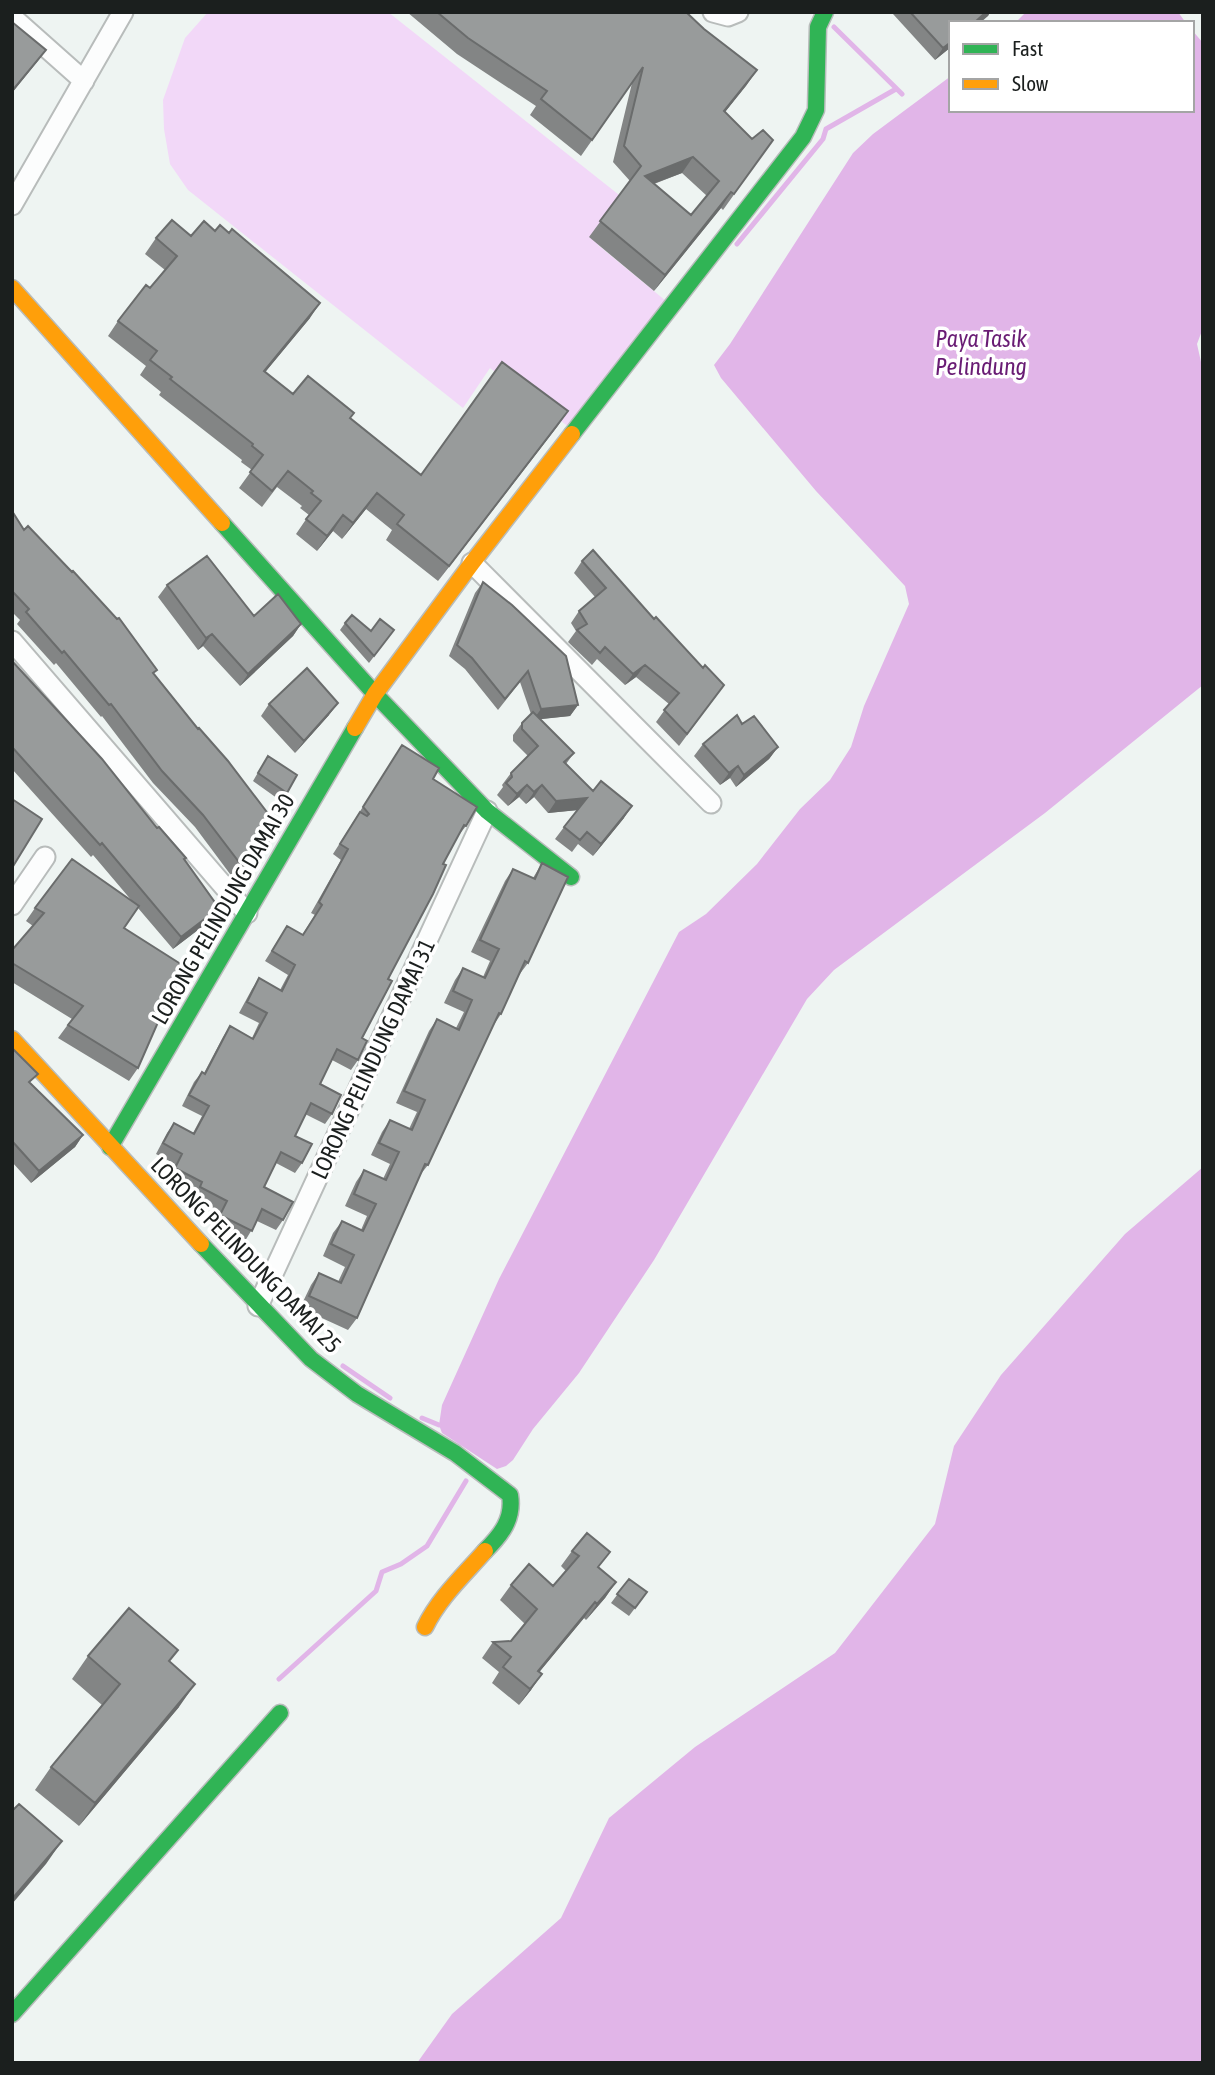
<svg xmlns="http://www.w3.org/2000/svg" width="1215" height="2075" viewBox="0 0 1215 2075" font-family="'Asap Condensed',sans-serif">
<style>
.green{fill:#f2d8f8}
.water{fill:#e1b5e8}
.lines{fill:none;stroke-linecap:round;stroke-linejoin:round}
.stream{stroke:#e1b5e8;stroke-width:5}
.street-casing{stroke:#b8bcbb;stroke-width:23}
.fast-casing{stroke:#b8bcbb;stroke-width:19}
.slow-casing{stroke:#b8bcbb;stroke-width:19}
.street{stroke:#fcfdfd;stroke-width:19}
.fast{stroke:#30b455;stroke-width:16}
.slow{stroke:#ff9f0a;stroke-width:16}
.wall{fill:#838585;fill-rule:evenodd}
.shaded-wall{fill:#6a6c6c}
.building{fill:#989b9b;stroke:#6a6c6c;stroke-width:2;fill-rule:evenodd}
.labels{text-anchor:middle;stroke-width:7;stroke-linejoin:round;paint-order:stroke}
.street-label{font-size:23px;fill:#1b1f1e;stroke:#fff}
.water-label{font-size:24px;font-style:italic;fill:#691c74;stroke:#fff}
</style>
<rect width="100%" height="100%" fill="#eef4f2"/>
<path class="green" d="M208 12H388L628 202 598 245 666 301 573 430 490 368 463 408 188 190 170 164 164 129 163 100 185 38Z"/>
<path class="water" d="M1026 12H1178L1186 23H1015Z
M1192 30 1203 43V328L1197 344 1203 371V685L1045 813 834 970 807 999 654 1260 579 1373 533 1429 513 1460 506 1466 497 1469 442 1433 439 1425 442 1405 499 1279 679 932 706 914 757 864 800 809 830 780 851 747 864 706 909 604 905 586 816 491 721 378 714 365 730 344 853 153 873 134 951 76V110H1192Z
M1203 1167V2063H417L452 2014 561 1918 609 1818 695 1747 835 1653 935 1524 954 1446 1001 1375 1125 1234Z"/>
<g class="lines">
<path class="stream" d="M834 27 902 94
M737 244 823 139 826 129 896 89
M343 1366 390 1398
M422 1418 439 1425
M279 1679 376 1591 382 1572 401 1564 427 1546 466 1481"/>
<defs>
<path id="street" d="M713 12 728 16 738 12
M12 17 84 81
M12 205 123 12
M472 563 711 803
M12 641 247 913
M12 905 45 857
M258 1306 487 811"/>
<path id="fast" d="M572 434 803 137 816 110 818 27 825 12
M222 523 375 694 487 811 571 877
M110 1147 355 728
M201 1244 311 1359 357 1394 455 1453 510 1495C514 1519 501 1535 485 1551
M12 2014 280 1713"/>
<path id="slow" d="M12 288 222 523
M355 728 375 694 472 563 572 434
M12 1039 201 1244
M425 1627C439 1598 464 1575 485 1551"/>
</defs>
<use href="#street" class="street-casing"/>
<use href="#fast" class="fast-casing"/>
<use href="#slow" class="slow-casing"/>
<use href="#street" class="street"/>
<use href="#fast" class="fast"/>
<use href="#slow" class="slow"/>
</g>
<path class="wall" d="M407 12H686L704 29 757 70 725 112 752 139 773 140 723 210 721 208 654 291 589 237 630 181 613 162 632 83 581 156 530 115 536 106 457 54ZM682 173 707 196 691 215 654 184Z
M894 12H990L988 16 951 23V47L935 60 893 14Z
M191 236 310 318 265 372 293 394 350 418 421 475 568 411 438 581 386 540 392 530 366 509 342 539 333 531 317 551 296 534 309 515 300 508 302 506 277 487 262 507 239 488 252 470 241 462 242 460 159 395 161 392 140 375 146 366 108 336 118 321 150 288 165 270 145 254 156 238Z
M12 511 24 530 154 675 266 847 233 878 195 827 153 783 102 716 101 717 56 663 54 665 17 624 20 620 12 612Z
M582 561 654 619 703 668 724 685 679 746 656 722 669 704 636 677 625 685 597 659 592 665 568 642 576 631 571 623 579 611 595 597 574 573Z
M483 582 578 705 570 716 540 719 574 753 566 764 593 791 624 818 593 856 578 844 572 852 555 839 577 810 548 813 534 797 526 804 519 797 508 806 497 795 503 787 502 785 511 773 528 756 513 741V735L522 723 531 714 520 682 498 710 465 669 449 656 475 593Z
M167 585 254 616 301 624 293 636 240 686 203 646 198 650 158 597Z
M345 623 371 631 394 630 369 663 340 630Z
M12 661 184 860 211 920 173 949 138 908 124 928 157 1019 138 1068 129 1081 58 1038 72 1019 12 982V950L33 926 26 921 35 908 132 901 93 855 91 857 12 769Z
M269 704 329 715 295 753 261 716Z
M742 724 778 747 769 759 736 787 730 778 720 785 694 756 703 744Z
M402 745 433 779 466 826 458 836 443 864 388 979 362 1038 358 1060 351 1070 332 1060 320 1084 332 1114 325 1124 305 1114 295 1136 302 1163 295 1173 276 1163 264 1187 283 1220 276 1230 257 1221 245 1241 213 1225 220 1211 193 1198 195 1193 168 1178 175 1164 156 1154 167 1133 174 1123 193 1133 202 1116 182 1106 194 1082 202 1072 204 1073 223 1037 230 1026 252 1038 259 1023 239 1013 252 989 259 978 280 990 288 975 265 961 287 926 302 935 315 915 311 913 341 860 333 854Z
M268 756 287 793 281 801 253 781Z
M542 863 528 963 519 975 501 1014 493 1026 428 1165 420 1175 357 1318 348 1330 300 1308 311 1285 319 1273 338 1282 345 1267 323 1256 333 1233 342 1221 361 1230 367 1216 345 1206 356 1182 364 1170 383 1179 390 1164 371 1155 382 1132 390 1120 409 1129 417 1112 396 1103 429 1031 437 1019 456 1028 464 1012 444 1003 455 980 463 968 483 977 490 961 471 952 505 881 513 869 533 878Z
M12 1048 31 1085 83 1135 75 1147 31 1183 12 1162Z
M572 1551 599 1568 616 1582 605 1598 586 1620 584 1618 539 1672 531 1690 519 1705 492 1683 499 1672 482 1658 493 1642 511 1641 525 1624 500 1600 511 1585 553 1586 566 1571 561 1566Z
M629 1579 647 1592 629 1616 611 1603Z
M88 1656 170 1662 179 1707 79 1826 35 1790 51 1767 102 1705 72 1679Z"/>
<path class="shaded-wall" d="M986 12H990L988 16 980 23H974Z
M951 42V47L935 60 943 48Z
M46 50 37 62 12 93V91Z
M757 70 746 86 713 127 724 111Z
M693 157 682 173 634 191 645 176Z
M731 192 721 208 654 291 665 275Z
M320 303 310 318 253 387 264 371Z
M568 411 557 427 438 581 449 566Z
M377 493 366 509 342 539 353 523Z
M343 515 333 531 317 551 327 536Z
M301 624 293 636 240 686 248 674Z
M212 634 203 646 198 650 206 638Z
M645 665 636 677 625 685 633 674Z
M338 703 329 715 295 753 304 741Z
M578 705 570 716 533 720 541 709Z
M778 747 769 759 736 787 744 775Z
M738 766 730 778 720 785 729 773Z
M527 785 519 797 508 806 517 794Z
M542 785 534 797 526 804 534 792Z
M587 798 579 810 548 813 556 801Z
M632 806 624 818 593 856 601 844Z
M275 835 266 847 233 878 242 866Z
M219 908 211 920 173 949 181 937Z
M83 1135 75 1147 31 1183 39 1171Z
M616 1582 605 1598 586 1620 597 1604Z
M595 1602 584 1618 527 1687 538 1671Z
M542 1674 531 1690 519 1705 530 1689Z
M195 1684 179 1707 79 1826 95 1803Z
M62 1841 46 1864 12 1904V1899Z"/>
<path class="building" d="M437 12H686L704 29 757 70 724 111 752 139 763 130 773 140 734 194 731 192 665 275 600 221 641 166 624 146 643 67 592 140 541 99 547 91 468 38ZM693 157 719 181 691 215 645 176Z
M910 12H986L974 23H951V42L943 48Z
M12 22 46 50 12 91Z
M172 220 191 236 204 221 215 231 220 225 229 233 232 229 320 303 264 371 293 394 308 376 354 413 350 418 421 475 502 362 568 411 449 566 397 524 404 515 377 493 353 523 343 515 327 536 306 519 321 501 311 493 313 491 288 471 272 491 250 472 263 455 252 446 253 444 170 379 172 377 150 360 157 351 118 321 146 285 150 288 177 256 156 238Z
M12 511 24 530 28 526 72 572 73 571 117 619 119 618 157 670 153 673 198 729 199 728 228 761 279 828 275 835 242 866 203 815 162 771 111 704 109 705 64 651 62 653 26 612 29 609 12 591Z
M593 550 654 619 656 617 703 668 705 665 724 685 687 734 664 710 679 693 645 665 633 674 605 647 600 653 577 630 587 624 579 611 606 588 582 561Z
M207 556 254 616 278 594 301 624 248 674 212 634 206 638 167 585Z
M483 582 512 605 566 656 578 705 541 709 528 671 505 699 472 658 457 645Z
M352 615 371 631 380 619 394 630 374 656 345 623Z
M12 661 102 759 157 828 159 827 186 858 184 859 219 908 181 937 102 843 100 845 12 747Z
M307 668 338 703 304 741 269 704Z
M533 712 574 753 564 762 593 791 601 781 632 806 601 844 587 832 580 840 564 827 587 798 556 801 542 785 534 792 527 785 517 794 506 783 512 777 511 773 538 746 522 729V723Z
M737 715 742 724 754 716 778 747 744 775 738 766 729 773 703 744Z
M402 745 439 768 433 779 477 807 466 826 464 825 443 864 446 865 433 894 388 979 392 981 362 1038 367 1041 358 1060 337 1049 320 1084 341 1095 332 1114 311 1103 295 1136 312 1144 302 1163 281 1152 264 1187 293 1202 283 1220 262 1209 252 1231 220 1215 227 1201 200 1187 202 1182 175 1168 182 1154 163 1143 174 1123 194 1134 209 1106 189 1095 202 1072 205 1074 230 1026 253 1039 267 1013 247 1002 259 978 282 991 295 965 272 951 287 926 303 935 322 905 319 902 348 849 340 844 360 812 367 816 369 814 363 807Z
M268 756 297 775 287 793 258 773Z
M12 799 42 819 12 868Z
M72 859 139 906 124 928 187 968 157 1019 159 1020 138 1068 68 1025 83 1006 12 963V950L44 913 35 908Z
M542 863 568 877 528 963 525 961 501 1014 499 1013 428 1165 425 1164 357 1318 309 1296 319 1273 341 1283 354 1255 331 1244 342 1221 363 1231 376 1204 354 1194 364 1170 386 1180 399 1152 379 1143 390 1120 412 1130 425 1100 404 1091 437 1019 459 1030 472 1000 453 991 463 968 485 978 499 949 480 940 513 869 535 879Z
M12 1048 38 1074 29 1082 83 1135 39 1171 12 1141Z
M587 1533 610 1552 598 1567 616 1582 597 1604 595 1602 538 1671 542 1674 530 1689 503 1667 511 1657 493 1642 511 1641 537 1609 511 1585 529 1564 553 1586 579 1556 572 1551Z
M629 1579 647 1592 635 1608 617 1594Z
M129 1608 178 1650 169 1661 195 1684 95 1803 51 1767 120 1684 88 1656Z
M19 1804 62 1841 12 1899V1811Z"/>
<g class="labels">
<g class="street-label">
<text transform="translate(223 909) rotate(-60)" y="8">LORONG PELINDUNG DAMAI 30</text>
<text transform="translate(373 1059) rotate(-65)" y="8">LORONG PELINDUNG DAMAI 31</text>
<text transform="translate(246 1255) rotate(46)" y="8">LORONG PELINDUNG DAMAI 25</text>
</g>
<g class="water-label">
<text x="981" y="347">Paya Tasik<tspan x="981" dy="28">Pelindung</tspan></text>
</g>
</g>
<rect width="1215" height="2075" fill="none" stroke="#1b1f1e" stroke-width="28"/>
<rect x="949" y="21" width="245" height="91" fill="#ffffff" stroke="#a4a5a5" stroke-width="2"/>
<rect x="963" y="44" width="35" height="10" fill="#30b455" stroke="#a4a5a5" stroke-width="2"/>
<text x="1012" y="56" font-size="21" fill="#1b1f1e">Fast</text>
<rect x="963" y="79" width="35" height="10" fill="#ff9f0a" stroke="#a4a5a5" stroke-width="2"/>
<text x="1012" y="91" font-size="21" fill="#1b1f1e">Slow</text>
</svg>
